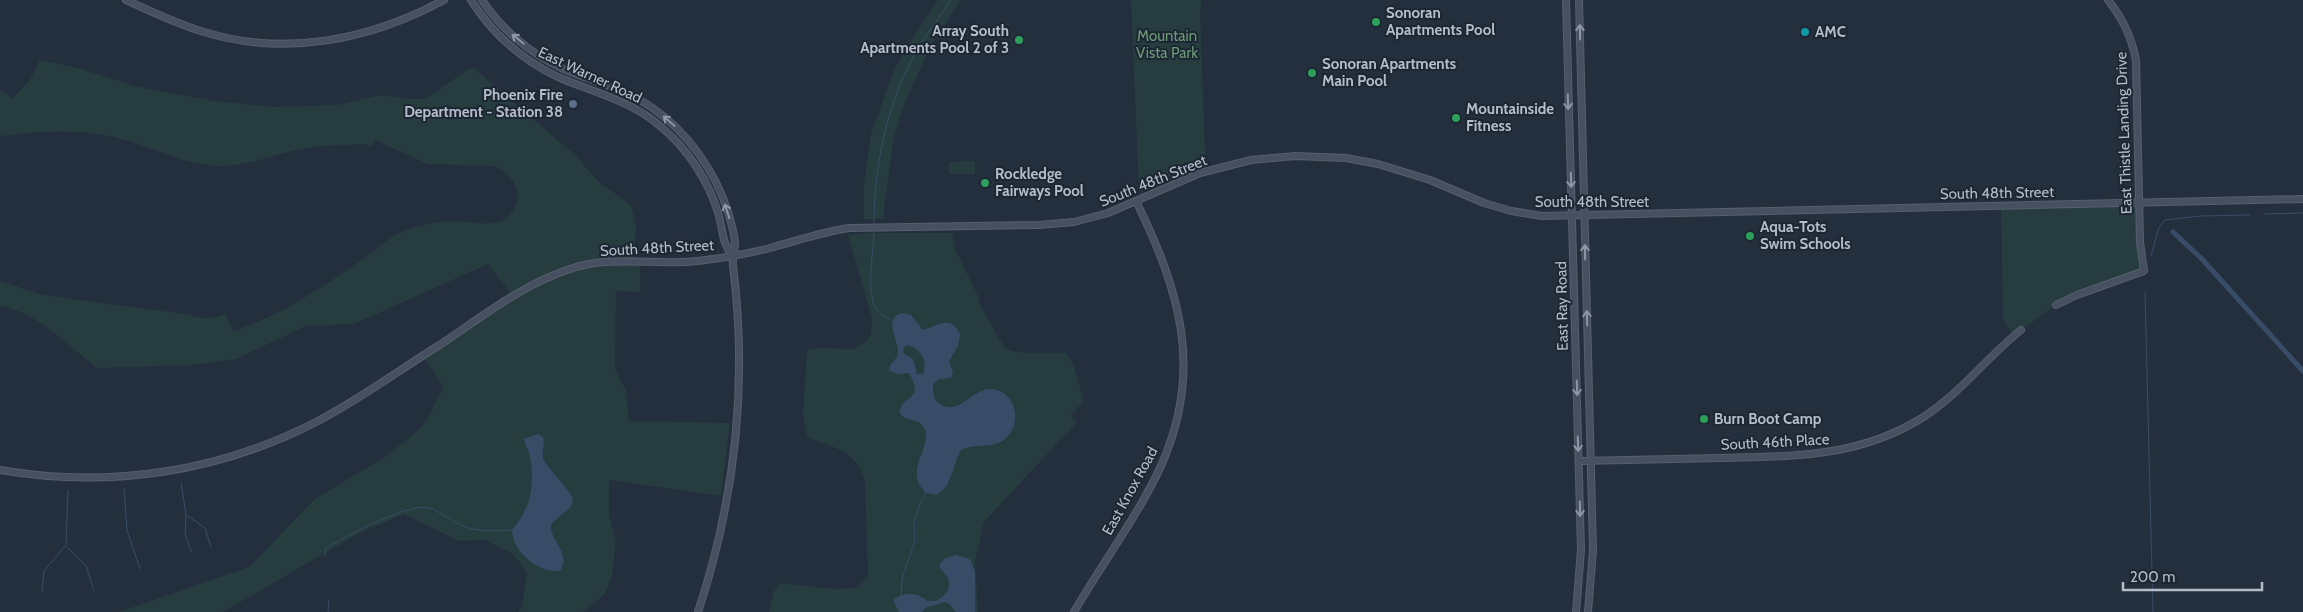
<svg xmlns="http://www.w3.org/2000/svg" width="2303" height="612" viewBox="0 0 2303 612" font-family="Cabin,sans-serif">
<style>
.green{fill:#263c3f}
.water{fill:#394c67;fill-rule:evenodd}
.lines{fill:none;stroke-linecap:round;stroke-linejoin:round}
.stream{stroke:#394c67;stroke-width:1}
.canal{stroke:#394c67;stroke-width:5}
.secondary-casing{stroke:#565f6c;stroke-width:8}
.secondary{stroke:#465061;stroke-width:6}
.oneway{stroke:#8e96a5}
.leisure-dot{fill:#2e9e5b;stroke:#1d2633;stroke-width:2}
.culture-dot{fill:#0f9aa8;stroke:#1d2633;stroke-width:2}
.service-dot{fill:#5c6f8a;stroke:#1d2633;stroke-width:2}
.labels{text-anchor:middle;stroke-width:4;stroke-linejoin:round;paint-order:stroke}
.poi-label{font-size:15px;font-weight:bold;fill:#b4bcc9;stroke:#1d2633;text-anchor:start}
.park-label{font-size:15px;fill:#6b9a76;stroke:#1d2633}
.street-label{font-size:15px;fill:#b4bcc9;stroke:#1d2633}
</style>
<rect width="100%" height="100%" fill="#242f3e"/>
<path class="green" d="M938 0H961L931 45 904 104 894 137 884 208V219H864V184L871 134 893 73 906 48Z
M1131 0H1202L1200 11 1205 152 1207 164 1174 175 1139 192Z
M40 60 79 68 134 86 214 101 275 107 337 105 382 95 407 99H425L472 67 475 69 575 155 599 182 631 205 636 225 634 253 640 268V292L616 291 615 369 626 391 629 421 730 423 721 496 609 480V515L616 541 612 577 605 594 583 612H518L522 606 527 572 513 554 484 540 459 541 404 514 358 534 223 612H119L249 567 315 499 388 455 417 431 427 420 443 387 423 355 513 296 488 264 354 324 306 326 236 359 193 365 97 368C67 345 38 312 0 306V281L43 295 184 314 208 319 226 314 233 331C281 316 322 287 363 259 376 251 389 236 404 231 417 226 438 221 452 221 469 221 491 228 505 219 528 202 517 174 493 166L428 164 375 140 371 146 363 144C343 145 322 145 302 149 275 154 245 167 216 166 183 164 153 147 121 139 81 128 41 131 0 136V91L1 90 12 99 30 80Z
M975 161V174H949V162Z
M2140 203 2144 271 2056 305 2013 336 2003 318 2001 206Z
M868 233H952L956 251 980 300 978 302C985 311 1000 344 1007 349 1018 355 1053 352 1066 353L1073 363 1084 401 1071 415 1077 422 984 522 975 561 978 612H769L774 591 781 583 833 589 857 588 868 577 865 483C859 452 833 447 807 437L803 412 807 350 815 348 853 349 867 341 871 333 872 318 848 235Z"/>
<path class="water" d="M902 313 911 315 923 330C937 326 951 314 960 334L958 346 949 361 953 373 951 378 939 379 933 384C933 392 933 400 940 404 958 416 972 390 989 389 1015 389 1023 421 1007 437 992 452 973 441 960 451L947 486 937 495 926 493C901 469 936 446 923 426 918 418 905 422 900 413 900 393 926 403 909 373L897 374 889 370C889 362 898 360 898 353 899 340 882 319 902 313ZM906 345C920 346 928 361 923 374H917L913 359 904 354 903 349Z
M538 434 543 437C545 444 542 450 543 457 544 465 567 487 573 498L571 507 551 524C549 541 572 553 560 571 539 573 513 553 512 530 531 507 535 487 530 457 529 451 525 445 524 439Z
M955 555 970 559 975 572V612H956C945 598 947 602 932 606 927 607 925 607 922 612H899L894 602V599C903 594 912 592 921 597 922 597 927 600 928 601 939 603 950 593 949 582 948 575 941 572 939 565L944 559Z"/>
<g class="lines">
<path class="stream" d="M2264 214 2303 213
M874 226C874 169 885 112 911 61 922 39 938 21 951 0
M874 230C874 251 866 288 875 307 878 314 887 317 893 322
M2151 256 2159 227 2165 220 2201 216 2250 215
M2145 292 2153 612
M181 482 186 515 205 528 211 547
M124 489 127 530 140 569
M68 490 66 546 86 566 94 591
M186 515 185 534 192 553
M325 556 326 548C345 537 409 502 429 508 442 512 453 523 466 527 480 532 498 531 512 530
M42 592 44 571 65 546
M902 597C898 579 910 560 914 543 916 536 914 529 914 523 916 512 921 502 926 493
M328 612 329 600"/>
<path class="canal" d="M2173 232 2201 258 2303 371"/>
<defs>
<path id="secondary" d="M126 0C152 12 177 24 204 32 286 57 370 40 444 0
M471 0C492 33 522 60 558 77 592 92 630 100 660 126 688 149 709 181 719 216 723 231 722 243 732 255
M482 0C501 29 530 53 561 68 591 81 624 88 651 107 688 132 716 172 729 215 731 223 735 236 735 244 734 253 732 258 733 266 748 384 735 500 698 612
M1566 0 1581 550 1576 612
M1579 0 1593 550 1588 612
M2056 305 2077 295 2144 271 2140 242 2136 60C2131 36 2123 19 2108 0
M1579 461C1626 460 1673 459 1720 458 1793 456 1857 458 1922 418 1960 394 1986 358 2021 330
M0 470C109 489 220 472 318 421 360 399 398 371 438 346 479 319 520 286 567 270 611 254 654 266 698 261 722 258 747 254 770 248 796 241 822 232 849 228L1039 225 1074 222 1108 213 1200 173 1251 160 1295 156 1346 158 1378 164 1430 180 1484 203 1511 211 1542 216 2303 199
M1074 612C1101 565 1139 514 1161 466 1204 370 1180 291 1136 201"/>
</defs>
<use href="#secondary" class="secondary-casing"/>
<use href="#secondary" class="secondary"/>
</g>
<defs><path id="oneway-shaft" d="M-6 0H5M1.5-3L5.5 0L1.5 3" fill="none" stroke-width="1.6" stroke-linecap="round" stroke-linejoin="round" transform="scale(1.25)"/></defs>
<g class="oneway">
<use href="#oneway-shaft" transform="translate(1580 32) rotate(-91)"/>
<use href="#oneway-shaft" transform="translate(518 39) rotate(-141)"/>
<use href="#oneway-shaft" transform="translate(1568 102) rotate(88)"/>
<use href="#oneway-shaft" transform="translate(669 121) rotate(-139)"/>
<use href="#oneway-shaft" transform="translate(1571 180) rotate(88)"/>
<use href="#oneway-shaft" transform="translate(727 211) rotate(-108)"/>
<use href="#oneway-shaft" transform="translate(1585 252) rotate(-91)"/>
<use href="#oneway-shaft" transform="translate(1587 318) rotate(-92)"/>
<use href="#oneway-shaft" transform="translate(1577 388) rotate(88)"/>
<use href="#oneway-shaft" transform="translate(1578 444) rotate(88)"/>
<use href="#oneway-shaft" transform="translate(1580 509) rotate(89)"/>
</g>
<g class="leisure-dot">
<circle cx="1376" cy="22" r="5"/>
<circle cx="1019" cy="40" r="5"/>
<circle cx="1312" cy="73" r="5"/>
<circle cx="1456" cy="118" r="5"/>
<circle cx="985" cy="183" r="5"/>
<circle cx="1750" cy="236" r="5"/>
<circle cx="1704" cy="419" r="5"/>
</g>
<circle class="culture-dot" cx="1805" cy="32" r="5"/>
<circle class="service-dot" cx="573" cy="104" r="5"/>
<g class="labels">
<g class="poi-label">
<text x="1386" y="18">Sonoran<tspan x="1386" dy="17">Apartments Pool</tspan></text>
<text x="1009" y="36" text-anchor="end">Array South<tspan x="1009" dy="17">Apartments Pool 2 of 3</tspan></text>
<text x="1815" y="37">AMC</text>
<text x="1322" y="69">Sonoran Apartments<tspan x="1322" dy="17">Main Pool</tspan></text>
<text x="563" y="100" text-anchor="end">Phoenix Fire<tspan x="563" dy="17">Department - Station 38</tspan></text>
<text x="1466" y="114">Mountainside<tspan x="1466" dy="17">Fitness</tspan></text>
<text x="995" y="179">Rockledge<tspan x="995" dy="17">Fairways Pool</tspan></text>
<text x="1760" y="232">Aqua-Tots<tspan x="1760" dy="17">Swim Schools</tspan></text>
<text x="1714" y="424">Burn Boot Camp</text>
</g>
<g class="park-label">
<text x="1167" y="41">Mountain<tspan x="1167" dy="17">Vista Park</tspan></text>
</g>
<g class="street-label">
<text transform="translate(590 75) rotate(25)" y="5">East Warner Road</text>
<text transform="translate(2124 133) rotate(-92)" y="5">East Thistle Landing Drive</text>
<text transform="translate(1153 181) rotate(-22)" y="5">South 48th Street</text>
<text transform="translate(1997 193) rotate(-1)" y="5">South 48th Street</text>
<text x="1592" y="207">South 48th Street</text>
<text transform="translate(657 248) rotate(-3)" y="5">South 48th Street</text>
<text transform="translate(1562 306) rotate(-91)" y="5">East Ray Road</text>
<text transform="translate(1775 442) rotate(-3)" y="5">South 46th Place</text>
<text transform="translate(1130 491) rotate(-61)" y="5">East Knox Road</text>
</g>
</g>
<path d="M2123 582v8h139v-8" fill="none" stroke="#b4bcc9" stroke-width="2.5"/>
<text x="2130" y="582" font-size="15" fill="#b4bcc9" stroke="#1d2633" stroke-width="4" paint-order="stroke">200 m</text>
</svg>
